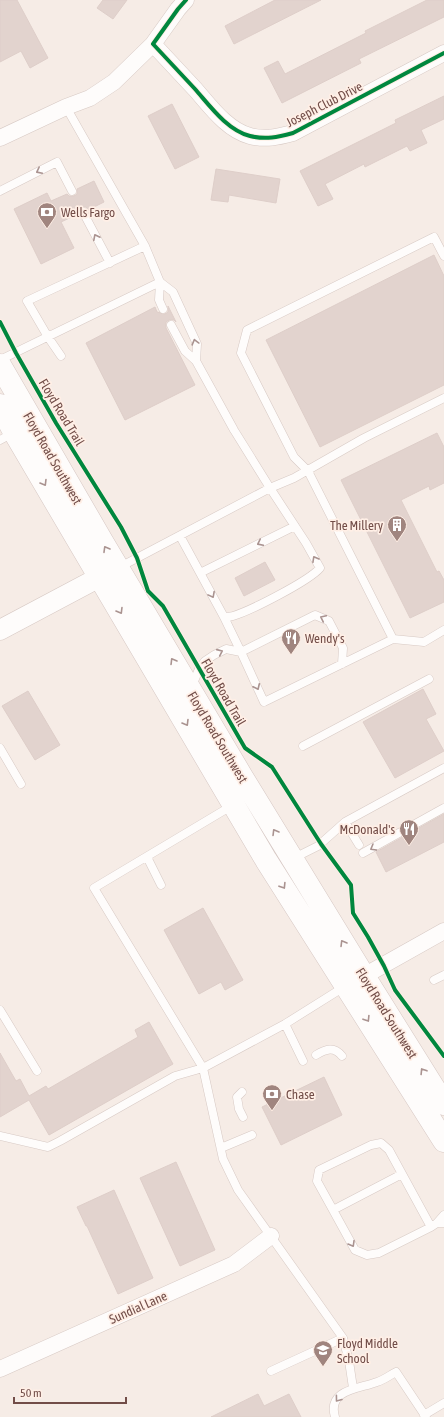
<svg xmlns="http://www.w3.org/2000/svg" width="444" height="1417" viewBox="0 0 444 1417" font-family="'Asap Condensed',sans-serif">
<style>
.building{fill:#e2d3ce;stroke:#decec9}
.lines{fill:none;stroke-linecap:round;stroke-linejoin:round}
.service-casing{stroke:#d7c9c4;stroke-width:9}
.minor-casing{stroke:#d7c9c4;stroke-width:17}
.tertiary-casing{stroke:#d7c9c4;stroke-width:21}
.secondary-casing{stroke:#d6c7c3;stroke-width:23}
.service{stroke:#fefcfb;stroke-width:8}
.minor{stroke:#fefcfb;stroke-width:16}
.tertiary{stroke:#fefcfb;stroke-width:20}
.secondary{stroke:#fefcfb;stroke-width:22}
.cycleway-casing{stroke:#ffefe6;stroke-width:6}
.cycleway{stroke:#00873e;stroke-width:4}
.oneway{stroke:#aa9390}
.labels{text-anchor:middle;stroke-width:3.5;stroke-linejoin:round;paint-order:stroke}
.street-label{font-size:13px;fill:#724d48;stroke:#ffefe6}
.poi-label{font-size:13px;fill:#724d48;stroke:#ffefe6;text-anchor:start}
</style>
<rect width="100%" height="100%" fill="#f6ece6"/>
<path class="building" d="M0 0H17L48 58 30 68 21 51 0 62Z
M103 0H127L113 19 97 8Z
M275 0H321L234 44 225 26Z
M427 0H444V17L359 59 361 63 282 103 264 68 278 61 285 74 366 33 365 31Z
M444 96V119L421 130 427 143 410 151 407 146 365 167 364 164 325 184 333 199 318 206 300 171 396 123 395 120Z
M172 104 199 157 175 169 148 116Z
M216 169 280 179 276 203 229 195 228 202 211 200Z
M94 181 104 202 88 210 86 207H81L78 209V214L61 222 74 248 41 264 14 209 47 193 51 201 67 194 69 196H74L77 194V189Z
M434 255 444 276V385L320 447 266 340Z
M168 306 176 322 174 320H169L166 322V328L195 385 125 420 86 343 155 307 157 312 165 314 168 312Z
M437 433 444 447V483L430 490 429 486 401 500 437 572 439 571 444 580V602L410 618 341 480Z
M265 562 275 580 244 596 235 578Z
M423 689 436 714 426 719 444 751 395 778 363 722Z
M28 691 60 745 35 760 2 706Z
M444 814V842L386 872 376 852Z
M203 908 243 980 225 990 221 982 199 994 164 930Z
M149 1022 173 1064 49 1135 29 1100 0 1117V1053L16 1081 20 1079 29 1096 46 1086 48 1089 138 1037 135 1030Z
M324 1077 342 1115 281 1145 262 1107Z
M176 1162 215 1250 180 1266 140 1178Z
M114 1190 153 1278 118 1294 87 1226H86L77 1207Z
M258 1394 264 1406 289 1394 301 1417H211Z"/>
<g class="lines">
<defs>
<path id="service" d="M0 191 57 162 72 191
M83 212 110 263
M160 282 159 300 163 309
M171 325 185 351 196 361
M61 356 48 337 27 301 145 246
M0 360 160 282 145 246 66 107
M0 440 13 433
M180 536 224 617C227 617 230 617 233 616 250 611 309 581 320 568L306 543 270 488 294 478 364 438 444 398
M118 568 270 488 234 430 196 361 197 344 173 292 160 282
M200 573 295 526
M224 617 241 652
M393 639 424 642 444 630
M342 664 343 648 329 621 315 615 241 652 264 702 393 639 308 471 294 457 241 353 247 330 434 237 444 256
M192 686 199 669 205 661 214 655 226 649 241 652
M303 746 429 679
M0 748 21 784
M345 822 359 845
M363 853 444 808
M147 857 161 885
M292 859 318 846 345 822 444 768
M434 980 444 975
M344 987 285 1024 203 1068 223 1159 238 1190 343 1338 349 1361 353 1388
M0 1010 37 1071
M285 1024 303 1061
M316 1055C326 1049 334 1046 342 1056
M242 1092 237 1097 239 1109 243 1117
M0 1136 48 1147 60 1141 175 1076 203 1068 94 888 233 805
M221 1148 252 1135
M402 1174 333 1210 317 1181 319 1170 371 1145 381 1143 389 1150 431 1227 437 1223
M333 1210 355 1250 367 1255 379 1253 431 1227
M444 1215 437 1223H444
M271 1371 343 1338
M424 1415 444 1403
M335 1417C327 1389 359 1389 377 1382 384 1380 390 1375 396 1372L426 1417"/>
<path id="minor" d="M186 0 178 9 153 44C167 59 181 74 195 89 210 106 227 130 250 136 266 140 278 137 293 133L444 53
M0 138 66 107 90 98 114 82 153 44
M355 981 444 931
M0 1369 234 1264 271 1236"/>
<path id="tertiary" d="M0 630 113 570"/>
<path id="secondary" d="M0 365 102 541 241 775 364 976 444 1104
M0 405 14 432 266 860 444 1141"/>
</defs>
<use href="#service" class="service-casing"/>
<use href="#minor" class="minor-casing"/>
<use href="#tertiary" class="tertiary-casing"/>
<use href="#secondary" class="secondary-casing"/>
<use href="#service" class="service"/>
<use href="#minor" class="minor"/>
<use href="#tertiary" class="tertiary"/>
<use href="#secondary" class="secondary"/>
<defs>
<path id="cycleway" d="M186 0 178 9 153 44C167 59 181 74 195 89 210 106 227 130 250 136 266 140 278 137 293 133L444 53
M0 322 16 353 56 423 121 527 137 558 148 591 163 606 245 748 272 767 321 844 351 885 353 913 368 937 384 966 395 990 444 1056"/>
</defs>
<use href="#cycleway" class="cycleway-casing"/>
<use href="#cycleway" class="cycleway"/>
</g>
<defs><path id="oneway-chevron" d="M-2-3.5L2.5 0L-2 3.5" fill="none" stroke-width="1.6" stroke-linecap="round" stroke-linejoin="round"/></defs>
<g class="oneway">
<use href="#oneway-chevron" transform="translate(39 171) rotate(153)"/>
<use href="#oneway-chevron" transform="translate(96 237) rotate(-117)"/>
<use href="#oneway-chevron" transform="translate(195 342) rotate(-105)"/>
<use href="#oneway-chevron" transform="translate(44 483) rotate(59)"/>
<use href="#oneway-chevron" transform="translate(260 543) rotate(154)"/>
<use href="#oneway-chevron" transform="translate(106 549) rotate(-120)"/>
<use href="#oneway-chevron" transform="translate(315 559) rotate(-119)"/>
<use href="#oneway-chevron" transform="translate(212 595) rotate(62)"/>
<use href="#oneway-chevron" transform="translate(120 611) rotate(59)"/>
<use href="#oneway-chevron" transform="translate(323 618) rotate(-155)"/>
<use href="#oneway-chevron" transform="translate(220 652) rotate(-24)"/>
<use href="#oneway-chevron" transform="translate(173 661) rotate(-121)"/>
<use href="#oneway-chevron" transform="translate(257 687) rotate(65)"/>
<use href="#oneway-chevron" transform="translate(186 723) rotate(59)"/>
<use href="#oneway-chevron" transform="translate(275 832) rotate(-121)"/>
<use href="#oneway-chevron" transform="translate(373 848) rotate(150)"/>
<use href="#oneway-chevron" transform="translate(283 886) rotate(58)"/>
<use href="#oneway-chevron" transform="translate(343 943) rotate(-121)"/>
<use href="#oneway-chevron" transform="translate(367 1019) rotate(58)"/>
<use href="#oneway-chevron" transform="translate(423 1071) rotate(-122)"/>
<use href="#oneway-chevron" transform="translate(352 1244) rotate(60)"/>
<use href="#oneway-chevron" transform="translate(338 1399) rotate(127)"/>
</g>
<defs>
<symbol id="bank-pin" viewBox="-11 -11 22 30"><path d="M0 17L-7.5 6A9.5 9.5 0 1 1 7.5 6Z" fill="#a0857f" stroke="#ffefe6"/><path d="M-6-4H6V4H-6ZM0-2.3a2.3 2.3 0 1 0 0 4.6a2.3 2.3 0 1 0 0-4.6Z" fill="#fff"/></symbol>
<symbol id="building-pin" viewBox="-11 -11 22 30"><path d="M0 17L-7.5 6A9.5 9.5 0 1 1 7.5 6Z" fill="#a0857f" stroke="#ffefe6"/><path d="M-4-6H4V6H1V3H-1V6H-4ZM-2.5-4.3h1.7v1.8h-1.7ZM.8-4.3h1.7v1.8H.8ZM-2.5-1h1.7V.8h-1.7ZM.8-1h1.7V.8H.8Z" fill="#fff"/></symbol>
<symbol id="restaurant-pin" viewBox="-11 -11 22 30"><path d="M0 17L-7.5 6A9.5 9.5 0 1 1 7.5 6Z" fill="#a0857f" stroke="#ffefe6"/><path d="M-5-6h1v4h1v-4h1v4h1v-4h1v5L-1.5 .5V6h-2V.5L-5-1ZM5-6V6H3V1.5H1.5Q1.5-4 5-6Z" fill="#fff"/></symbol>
<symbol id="school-pin" viewBox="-11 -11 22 30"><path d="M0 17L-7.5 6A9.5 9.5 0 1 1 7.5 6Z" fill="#a0857f" stroke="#ffefe6"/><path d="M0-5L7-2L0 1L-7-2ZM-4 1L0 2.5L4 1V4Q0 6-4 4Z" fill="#fff"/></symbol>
</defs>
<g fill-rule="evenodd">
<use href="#bank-pin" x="36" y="201" width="22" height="30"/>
<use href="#building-pin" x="386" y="514" width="22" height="30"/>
<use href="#restaurant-pin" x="280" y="627" width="22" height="30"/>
<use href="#restaurant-pin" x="398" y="818" width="22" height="30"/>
<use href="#bank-pin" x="261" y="1083" width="22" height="30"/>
<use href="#school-pin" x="312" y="1339" width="22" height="30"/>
</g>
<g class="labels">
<g class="street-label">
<text transform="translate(324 104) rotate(-27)" y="5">Joseph Club Drive</text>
<text transform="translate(62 412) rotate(59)" y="5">Floyd Road Trail</text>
<text transform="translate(53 458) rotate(60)" y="5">Floyd Road Southwest</text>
<text transform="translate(224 692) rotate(60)" y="5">Floyd Road Trail</text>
<text transform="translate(218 737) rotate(59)" y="5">Floyd Road Southwest</text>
<text transform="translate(387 1013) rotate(58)" y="5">Floyd Road Southwest</text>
<text transform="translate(138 1307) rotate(-24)" y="5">Sundial Lane</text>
</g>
<g class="poi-label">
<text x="61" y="217">Wells Fargo</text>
<text x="383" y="530" text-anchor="end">The Millery</text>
<text x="305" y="643">Wendy's</text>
<text x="395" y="834" text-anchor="end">McDonald's</text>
<text x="286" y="1099">Chase</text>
<text x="337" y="1348">Floyd Middle<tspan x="337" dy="15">School</tspan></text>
</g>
</g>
<path d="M14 1397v6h112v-6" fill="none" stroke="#724d48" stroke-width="2"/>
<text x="20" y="1397" font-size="12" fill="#724d48" stroke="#ffefe6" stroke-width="3" paint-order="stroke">50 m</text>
</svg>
